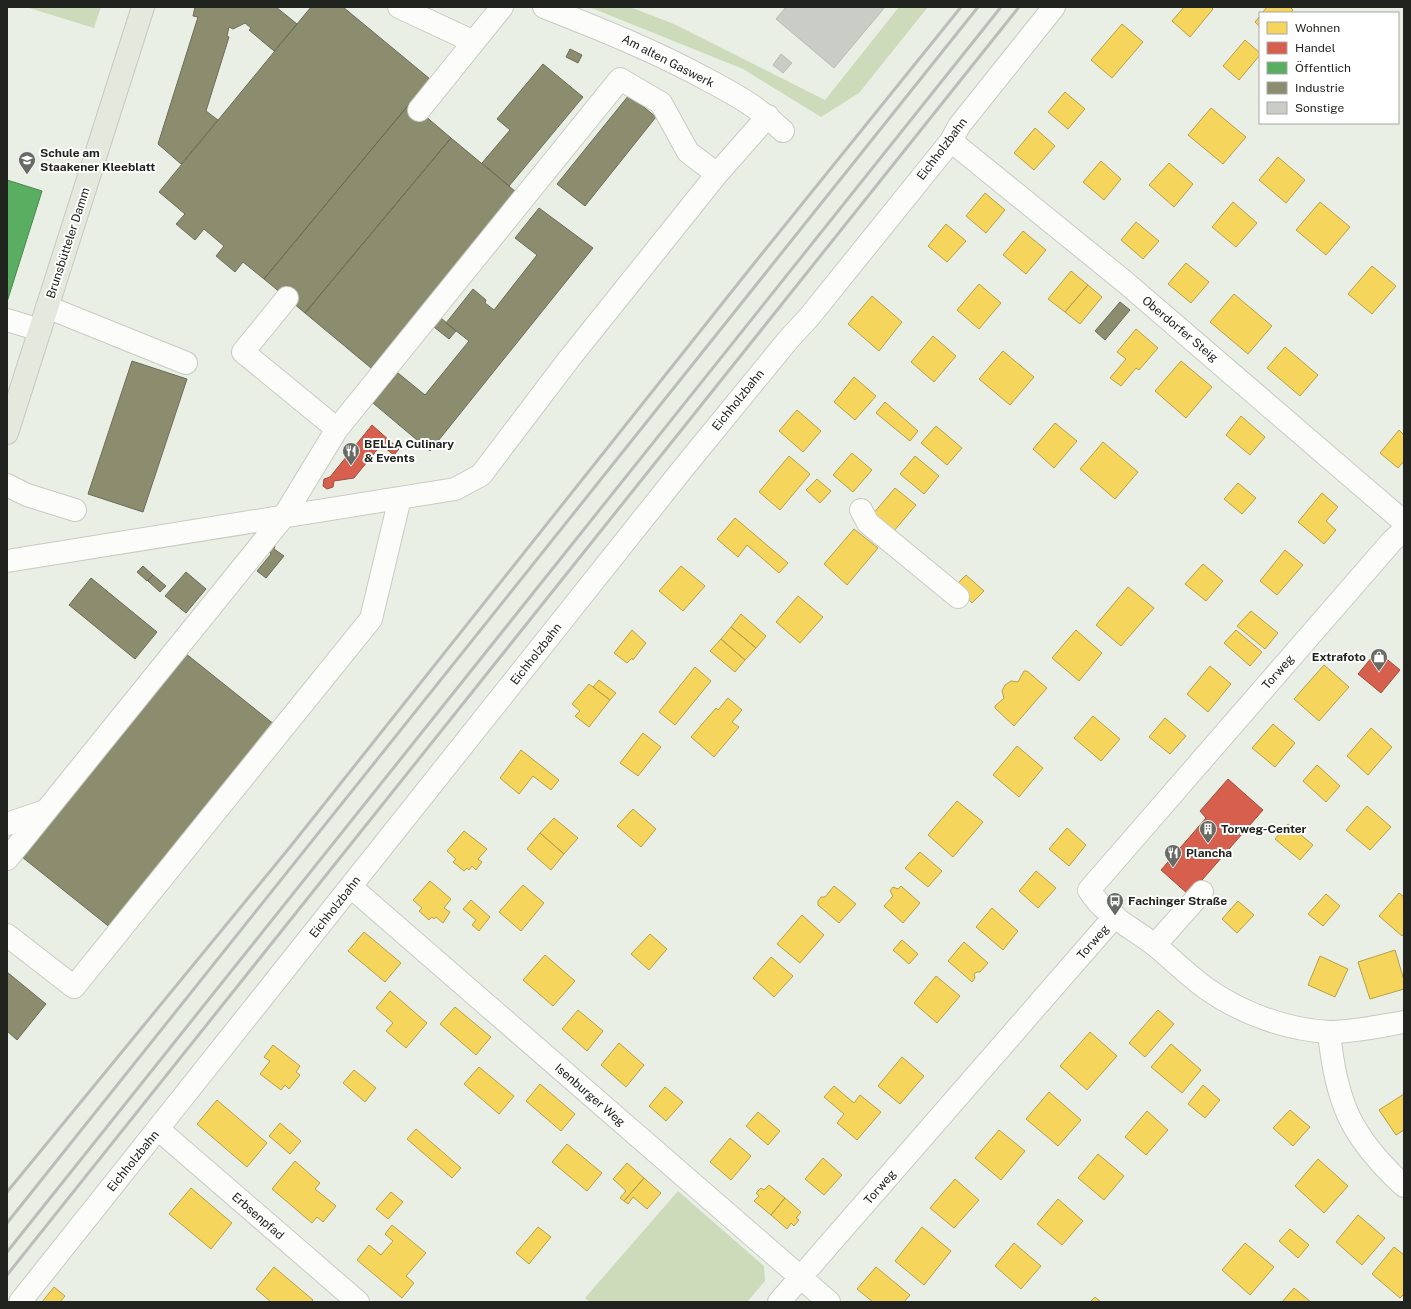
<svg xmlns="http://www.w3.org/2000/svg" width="1411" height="1309" viewBox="0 0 1411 1309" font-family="'Public Sans',sans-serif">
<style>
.green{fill:#cddbba}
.homes{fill:#f6d55c;stroke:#b6a049}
.shops{fill:#d6604d;stroke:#a04e3f}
.public{fill:#5aae61;stroke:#49854d}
.industry{fill:#8c8c6e;stroke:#6c6d56}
.building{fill:#cacdc6;stroke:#b9bcb5}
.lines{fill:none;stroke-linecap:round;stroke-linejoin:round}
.minor-casing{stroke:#c7cbc3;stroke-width:24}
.major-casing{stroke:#c7c9c4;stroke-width:24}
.minor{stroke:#fcfdfb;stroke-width:22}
.major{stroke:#e4e8dd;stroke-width:22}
.rail{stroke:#bbbdba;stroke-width:3}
.labels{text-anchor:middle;stroke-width:4;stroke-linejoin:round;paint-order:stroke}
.street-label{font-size:12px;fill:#21241e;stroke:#fff}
.poi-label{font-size:12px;font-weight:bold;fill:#21241e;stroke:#fff;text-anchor:start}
</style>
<rect width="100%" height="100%" fill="#eaefe5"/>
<path class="green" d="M26 7H101L94 28Z
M589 7H630L674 24 825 100 899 7H928L859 93 821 117 743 69Z
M678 1191 764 1266 765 1281 747 1302H590L585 1298Z"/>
<path class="homes" d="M1184 7H1211L1213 9 1190 37 1172 21Z
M1267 7H1290L1293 10 1291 13H1262Z
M1260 16V27L1255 22Z
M1122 24 1143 42 1112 78 1091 60Z
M1245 40 1260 53V55L1239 80 1223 66Z
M1065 92 1085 109 1068 129 1048 112Z
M1211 108 1246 137 1223 164 1188 135Z
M1035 128 1055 146 1034 170 1014 153Z
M1278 157 1305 180 1286 203 1259 180Z
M1101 161 1121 179 1104 200 1083 182Z
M1169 163 1193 184 1174 207 1149 185Z
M985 193 1005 210 986 233 966 216Z
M1233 202 1257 223 1236 247 1212 227Z
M1320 202 1350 227 1326 255 1296 230Z
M1136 222 1159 241 1143 259 1121 240Z
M946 224 966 241 947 262 928 246Z
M1023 231 1046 250 1026 274 1003 255Z
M1186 263 1209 282 1191 303 1168 284Z
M1372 266 1396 286 1372 314 1348 294Z
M1071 271 1088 285 1065 312 1048 299Z
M979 284 1001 303 979 329 957 310Z
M1088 285 1102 297 1080 324 1065 312Z
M1234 294 1272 326 1248 354 1210 322Z
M872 296 902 322 879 351 848 324Z
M1136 329 1158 348 1139 370 1136 368 1121 386 1110 378 1126 359 1117 352Z
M933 336 956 356 934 382 911 362Z
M1285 347 1318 375 1300 396 1267 368Z
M1003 351 1034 377 1010 405 979 379Z
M1181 361 1212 387 1186 418 1155 391Z
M854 377 876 396 855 420 834 402Z
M885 402 918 431 910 441 876 413Z
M797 410 821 431 803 452 779 431Z
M1241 416 1265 437 1250 455 1226 435Z
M1055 423 1077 441 1054 468 1033 449Z
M936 426 962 448 947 465 921 443Z
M1399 430 1404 435V461L1398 468 1380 453Z
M1103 442 1138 472 1115 499 1080 469Z
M852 453 872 470 853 492 833 475Z
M789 456 810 474 780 510 759 492Z
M915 456 939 476 924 494 900 474Z
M817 479 831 491 820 503 806 490Z
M1238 483 1256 498 1242 514 1224 499Z
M895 488 916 505 893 532 873 514Z
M1322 493 1338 507 1326 521 1336 530 1324 544 1298 522Z
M735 518 788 563 779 573 747 545 738 557 717 539Z
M854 529 878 548 847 585 824 564Z
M1285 550 1303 565 1277 595 1260 581Z
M1203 564 1223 581 1206 601 1185 584Z
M681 566 705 586 683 611 659 591Z
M966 575 984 591 972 603 955 586Z
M1128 587 1154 608 1121 646 1096 625Z
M798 596 823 617 800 643 776 622Z
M1251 611 1278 633 1265 649 1237 626Z
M741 614 766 636 756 648 731 627Z
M731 627 756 648 745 660 721 639Z
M632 630 646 643 633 660 632 658 627 663 614 653Z
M1076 630 1102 653 1079 681 1052 658Z
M1236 630 1262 652 1250 666 1224 643Z
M721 639 745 660 735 672 710 651Z
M1324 665 1349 687 1319 721 1294 699Z
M1210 666 1231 684 1208 712 1187 694Z
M695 667 711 681 675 725 659 712Z
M1024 671H1027L1047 688 1014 726 995 708V706L1004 698 1002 691 1005 685 1011 681 1018 682Z
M599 680 616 693 610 700 593 687Z
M589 684 610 700 589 727 575 716 580 711 572 704Z
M728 698 742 710 732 722 739 727 714 757 691 737 716 708 718 710Z
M1093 716 1120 739 1101 761 1074 738Z
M1165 718 1186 736 1170 754 1149 737Z
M1273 724 1295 743 1275 767 1252 748Z
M1371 728 1392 747 1368 775 1347 756Z
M643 733 661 747 638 776 620 763Z
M1017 746 1043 768 1019 797 993 775Z
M521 750 559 780 551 790 533 776 519 794 500 778Z
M1317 765 1340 786 1326 802 1303 781Z
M957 801 983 822 953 857 928 835Z
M1367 806 1391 827 1370 850 1346 830Z
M633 809 656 829 641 847 617 826Z
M554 818 578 838 564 854 540 833Z
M1288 824 1313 845 1300 860 1275 839Z
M1067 828 1086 845 1069 866 1049 849Z
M464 831 487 849 478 859 482 862 476 870 472 866 469 870 467 868 464 871 453 862 456 859 447 851Z
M540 833 564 854 551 870 527 849Z
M920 852 942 871 928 887 905 868Z
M1036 871 1056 888 1038 908 1019 891Z
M430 881 451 899 444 908 450 912 443 923 436 917 434 919 432 917 429 920 419 911 422 908 413 900Z
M523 885 544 903 521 931 499 912Z
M834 886 856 904 839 923 818 905V901L821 897H825Z
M901 886 920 903 903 923 884 906 893 896 890 891 893 887 898 889Z
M1399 893 1404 897V933L1402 936 1379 916Z
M1326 894 1340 906 1323 926 1308 914Z
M471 900 490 917 479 931 472 925 476 920 463 909Z
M1238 901 1254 915 1237 933 1222 919Z
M992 908 1018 931 1003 950 976 927Z
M802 915 824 935 800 963 777 944Z
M364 932 401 963 385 982 348 951Z
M650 934 667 949 649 970 631 954Z
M902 940 918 954 909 964 893 950Z
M964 942 988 963 980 972H977L974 974 975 978 972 982 948 961Z
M1395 950 1404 980V989L1370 999 1358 962Z
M545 955 575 981 553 1006 523 980Z
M1320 956 1348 969 1335 997 1308 985Z
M771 957 793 976 774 997 753 978Z
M936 976 960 996 937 1023 914 1003Z
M390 991 427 1023 406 1048 386 1031 393 1023 376 1008Z
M455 1007 491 1037 476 1055 440 1024Z
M578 1010 603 1031 587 1051 562 1029Z
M1158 1010 1174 1024 1145 1057 1129 1043Z
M1090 1032 1117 1056 1087 1090 1060 1066Z
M619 1043 644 1065 626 1087 601 1065Z
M1171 1044 1201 1070 1182 1093 1151 1067Z
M273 1045 300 1066 296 1072 300 1075 289 1089 285 1085 281 1090 260 1074 270 1061 264 1057Z
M902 1057 924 1076 900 1104 878 1086Z
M479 1067 514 1096 499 1114 464 1084Z
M354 1070 376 1088 365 1102 343 1083Z
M540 1084 575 1114 561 1131 526 1101Z
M1203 1085 1220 1100 1205 1118 1188 1104Z
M834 1086 854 1103 860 1095 881 1112 857 1140 837 1123 844 1114 824 1097Z
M665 1087 683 1102 666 1121 649 1106Z
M1049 1092 1081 1120 1058 1146 1026 1119Z
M1404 1094V1130L1396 1135 1379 1110Z
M217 1100 267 1143 247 1167 197 1124Z
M1290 1110 1310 1127 1293 1146 1273 1128Z
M1147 1111 1168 1130 1146 1155 1125 1137Z
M758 1112 780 1131 768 1145 746 1126Z
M280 1123 301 1141 290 1154 269 1136Z
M416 1129 461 1168 452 1178 407 1139Z
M999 1130 1025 1151 1001 1180 975 1158Z
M730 1138 751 1156 731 1180 710 1162Z
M567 1144 602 1173 587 1191 552 1162Z
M1098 1154 1124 1176 1104 1200 1078 1178Z
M823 1158 842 1175 824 1195 805 1179Z
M1318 1159 1348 1186 1324 1213 1295 1186Z
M295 1161 320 1183 315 1189 336 1206 323 1222 317 1217 312 1223 272 1189Z
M627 1163 644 1178 624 1201 620 1198 626 1191 613 1179Z
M644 1178 661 1193 647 1209 633 1197 628 1204 624 1201Z
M955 1179 979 1200 954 1228 930 1208Z
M769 1185 785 1198 771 1215 754 1201 759 1196 756 1193 761 1188 764 1190Z
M191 1188 232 1223 211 1249 169 1214Z
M391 1192 403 1202 388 1219 376 1209Z
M785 1198 801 1212 796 1218 799 1220 794 1226 791 1223 787 1229 771 1215Z
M1058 1199 1083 1221 1062 1245 1037 1224Z
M1358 1215 1385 1238 1362 1265 1336 1242Z
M392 1225 426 1253 406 1276 414 1283 402 1298 357 1260 369 1245 381 1255 393 1241 385 1234Z
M538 1227 551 1237 529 1264 516 1253Z
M922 1227 951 1251 924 1285 895 1261Z
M1290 1229 1309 1245 1298 1258 1279 1241Z
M1014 1243 1041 1266 1021 1289 995 1266Z
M1245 1243 1274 1267 1250 1295 1222 1270Z
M1394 1247 1404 1255V1294L1400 1298 1372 1274Z
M274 1267 313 1300 311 1302H271L256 1289Z
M876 1267 910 1295 904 1302H873L857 1289Z
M54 1287 65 1296 60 1302H42Z
M1294 1288 1311 1302H1282Z
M1095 1297 1101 1302H1090Z"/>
<path class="shops" d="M372 425 399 449 394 455 381 445 354 478 334 481 333 487 327 489 323 486 324 479 330 477Z
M1377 651 1400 670 1381 693 1358 674Z
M1228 779 1263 810 1189 895 1161 870 1206 818 1200 811Z"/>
<path class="public" d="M7 180 42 191 7 302Z"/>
<path class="industry" d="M195 7H276L297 24 274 51 249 30 251 28 245 23 233 29 229 27 227 36 229 37 206 111 218 120 181 164 158 144 198 17 193 16Z
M311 7H343L430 79 264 279 243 262 235 272 216 256 224 246 204 229 195 240 176 224 185 214 159 192Z
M570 49 582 55 578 63 566 57Z
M543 64 583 97 509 186 482 163 510 130 497 119Z
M629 95 656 117 585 206 557 184Z
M410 103 451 138 305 313 264 279Z
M451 138 516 192 371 368 305 313Z
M539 208 593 248 430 451 373 403 398 373 425 395 469 341 446 323 473 289 486 300 485 303 494 310 537 255 515 238Z
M1120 302 1130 310 1105 340 1095 331Z
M441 318 456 331 449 339 434 327Z
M132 361 187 379 143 512 88 494Z
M270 545 275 546 274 549 284 556 266 578 257 571 271 554 267 549Z
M143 566 153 575 147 581 137 572Z
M186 572 206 589 186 613 165 596Z
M153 575 166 586 160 592 148 581Z
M91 578 157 632 135 659 69 605Z
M185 653 275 725 112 929 22 857Z
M7 972 46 1004 17 1040 7 1031Z"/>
<path class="building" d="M786 7H885L834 68 776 19Z
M781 54 792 63 783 73 773 65Z"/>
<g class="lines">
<defs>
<path id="minor" d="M399 7 474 42
M544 7C600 29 655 51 708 80 738 96 758 107 783 131
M419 110 502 7
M951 141 1125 282 1404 522
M287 298 243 352 337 429
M47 307 186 363
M7 320 40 330
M7 485 27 495 75 510
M861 510 868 523 958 597
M1404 530 1392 541 1089 890C1104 915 1133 928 1156 946 1173 960 1189 976 1207 989 1241 1013 1287 1030 1329 1032 1354 1032 1380 1026 1404 1022
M7 561 455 489 481 475 569 359 717 174 768 116
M7 824 45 811
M7 859 284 516 337 429 620 79 661 103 688 152 717 174
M351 887 829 1302
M7 935 74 987 371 619 400 498
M1155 945 1202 892
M1329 1032C1336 1103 1351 1137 1404 1186
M158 1129 358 1302
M20 1302 685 466 788 340 810 316 951 141 959 126 1054 7
M779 1302 1115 916"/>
<path id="major" d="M7 433 143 7"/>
</defs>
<use href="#minor" class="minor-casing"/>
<use href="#major" class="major-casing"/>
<use href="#minor" class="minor"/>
<use href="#major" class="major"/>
<path class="rail" d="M7 1192 290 847 760 256 961 7
M7 1223 978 7
M7 1252 1001 7
M7 1275 1019 7"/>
</g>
<defs>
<symbol id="school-pin" viewBox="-11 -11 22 30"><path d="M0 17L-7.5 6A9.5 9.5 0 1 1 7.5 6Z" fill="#676b64" stroke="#fff"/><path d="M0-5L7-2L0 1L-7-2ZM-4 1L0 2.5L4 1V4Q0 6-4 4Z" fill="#fff"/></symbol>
<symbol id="restaurant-pin" viewBox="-11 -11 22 30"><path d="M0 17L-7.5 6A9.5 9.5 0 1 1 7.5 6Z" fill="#676b64" stroke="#fff"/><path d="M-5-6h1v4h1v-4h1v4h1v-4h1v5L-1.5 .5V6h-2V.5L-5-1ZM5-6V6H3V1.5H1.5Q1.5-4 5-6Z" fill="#fff"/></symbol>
<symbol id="shop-pin" viewBox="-11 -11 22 30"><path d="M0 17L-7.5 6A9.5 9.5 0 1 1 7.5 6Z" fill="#676b64" stroke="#fff"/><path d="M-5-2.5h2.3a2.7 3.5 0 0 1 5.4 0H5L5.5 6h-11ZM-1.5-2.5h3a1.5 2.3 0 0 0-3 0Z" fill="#fff"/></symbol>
<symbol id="building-pin" viewBox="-11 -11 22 30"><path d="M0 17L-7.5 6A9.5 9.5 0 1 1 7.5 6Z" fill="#676b64" stroke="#fff"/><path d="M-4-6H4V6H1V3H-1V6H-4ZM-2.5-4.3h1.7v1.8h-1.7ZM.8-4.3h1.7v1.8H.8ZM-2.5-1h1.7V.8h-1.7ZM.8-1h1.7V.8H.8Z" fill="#fff"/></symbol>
<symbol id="bus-pin" viewBox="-11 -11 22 30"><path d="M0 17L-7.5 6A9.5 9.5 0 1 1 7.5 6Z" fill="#676b64" stroke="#fff"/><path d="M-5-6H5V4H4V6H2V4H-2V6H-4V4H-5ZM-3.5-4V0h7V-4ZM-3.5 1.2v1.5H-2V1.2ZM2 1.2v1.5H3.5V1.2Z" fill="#fff"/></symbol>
</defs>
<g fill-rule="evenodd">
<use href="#school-pin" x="17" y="150" width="20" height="27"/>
<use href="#restaurant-pin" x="341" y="441" width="20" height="27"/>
<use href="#shop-pin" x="1369" y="647" width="20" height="27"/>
<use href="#building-pin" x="1198" y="819" width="20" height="27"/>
<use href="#restaurant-pin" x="1163" y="843" width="20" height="27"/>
<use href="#bus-pin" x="1105" y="891" width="20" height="27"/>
</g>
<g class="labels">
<g class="street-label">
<text transform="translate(668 61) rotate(27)" y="4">Am alten Gaswerk</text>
<text transform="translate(942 149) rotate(-53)" y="4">Eichholzbahn</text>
<text transform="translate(68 243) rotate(-72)" y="4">Brunsbütteler Damm</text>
<text transform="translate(1180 329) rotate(40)" y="4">Oberdorfer Steig</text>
<text transform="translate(738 400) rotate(-51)" y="4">Eichholzbahn</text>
<text transform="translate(536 654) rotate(-52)" y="4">Eichholzbahn</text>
<text transform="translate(1278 672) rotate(-49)" y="4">Torweg</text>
<text transform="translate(335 907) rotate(-52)" y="4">Eichholzbahn</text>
<text transform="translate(1093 942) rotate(-49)" y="4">Torweg</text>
<text transform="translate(590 1095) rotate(41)" y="4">Isenburger Weg</text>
<text transform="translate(133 1161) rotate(-51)" y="4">Eichholzbahn</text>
<text transform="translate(880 1187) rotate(-49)" y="4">Torweg</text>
<text transform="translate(258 1216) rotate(41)" y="4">Erbsenpfad</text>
</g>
<g class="poi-label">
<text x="40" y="157">Schule am<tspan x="40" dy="14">Staakener Kleeblatt</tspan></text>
<text x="364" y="448">BELLA Culinary<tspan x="364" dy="14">&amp; Events</tspan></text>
<text x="1366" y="661" text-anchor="end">Extrafoto</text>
<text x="1221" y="833">Torweg-Center</text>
<text x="1186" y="857">Plancha</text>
<text x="1128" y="905">Fachinger Straße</text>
</g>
</g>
<rect width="1411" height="1309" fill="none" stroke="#21241e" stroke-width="16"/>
<rect x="1259" y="12" width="140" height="112" fill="#ffffff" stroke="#a6a7a5"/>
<rect x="1267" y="22" width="20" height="12" fill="#f6d55c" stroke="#a6a7a5"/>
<text x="1295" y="32" font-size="12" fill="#21241e">Wohnen</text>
<rect x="1267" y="42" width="20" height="12" fill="#d6604d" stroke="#a6a7a5"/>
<text x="1295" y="52" font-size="12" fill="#21241e">Handel</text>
<rect x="1267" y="62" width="20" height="12" fill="#5aae61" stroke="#a6a7a5"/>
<text x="1295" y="72" font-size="12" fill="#21241e">Öffentlich</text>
<rect x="1267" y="82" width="20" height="12" fill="#8c8c6e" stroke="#a6a7a5"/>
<text x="1295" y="92" font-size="12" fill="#21241e">Industrie</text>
<rect x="1267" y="102" width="20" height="12" fill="#cacdc6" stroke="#a6a7a5"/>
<text x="1295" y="112" font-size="12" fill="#21241e">Sonstige</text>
</svg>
